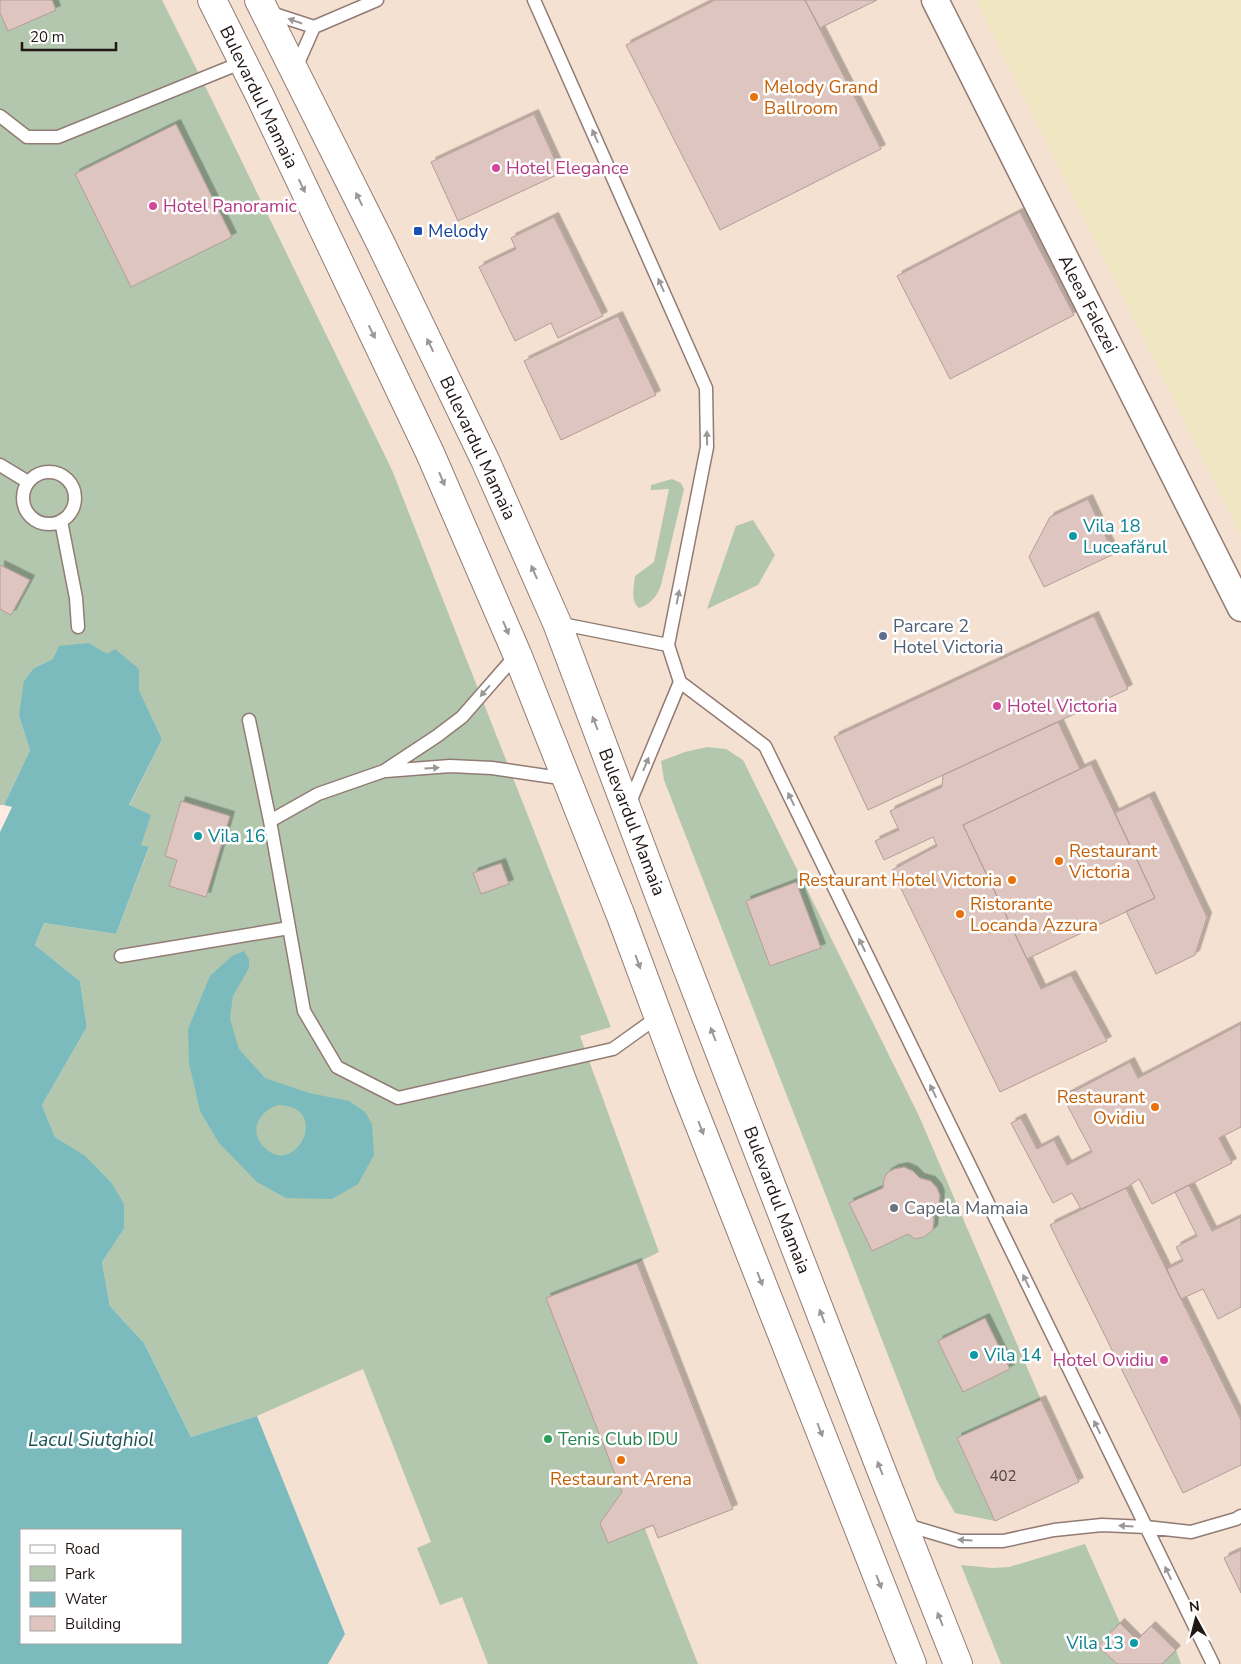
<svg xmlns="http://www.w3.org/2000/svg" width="1241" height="1664" viewBox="0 0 1241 1664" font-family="'Nunito Sans',sans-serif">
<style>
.commercial{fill:#f5e1d2}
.green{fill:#b2c7ad}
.sand{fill:#f0e6c1}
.water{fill:#7bbbbe;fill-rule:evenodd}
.building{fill:#dec5bf;stroke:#b59c97;filter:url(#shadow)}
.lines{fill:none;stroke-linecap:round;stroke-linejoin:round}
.lane-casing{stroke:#927b74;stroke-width:15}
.street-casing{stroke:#927b74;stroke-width:29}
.secondary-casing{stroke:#927b74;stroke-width:30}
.lane{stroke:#fff;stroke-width:12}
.street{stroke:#fff;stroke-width:26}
.secondary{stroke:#fff;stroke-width:28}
.oneway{fill:#9b9796}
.food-dot{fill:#e8710a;stroke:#fff;stroke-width:2}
.hotel-dot{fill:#d1479c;stroke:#fff;stroke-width:2}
.transit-dot{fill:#1a4fb4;stroke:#fff;stroke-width:2}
.culture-dot{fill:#0f9aa8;stroke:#fff;stroke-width:2}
.service-dot{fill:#5c6f8a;stroke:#fff;stroke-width:2}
.worship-dot{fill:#6b7280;stroke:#fff;stroke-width:2}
.leisure-dot{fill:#2e9e5b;stroke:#fff;stroke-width:2}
.labels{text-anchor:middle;stroke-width:5;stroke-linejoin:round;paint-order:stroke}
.number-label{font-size:15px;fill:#504340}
.food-label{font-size:18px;fill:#c56008;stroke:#fff;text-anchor:start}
.street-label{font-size:18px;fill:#211815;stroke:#fff}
.hotel-label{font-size:18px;fill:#b23c85;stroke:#fff;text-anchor:start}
.transit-label{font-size:18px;fill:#164399;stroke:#fff;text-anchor:start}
.culture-label{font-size:18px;fill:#0d838f;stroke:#fff;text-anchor:start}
.service-label{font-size:18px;fill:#4e5e75;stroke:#fff;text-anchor:start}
.worship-label{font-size:18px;fill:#5b616d;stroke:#fff;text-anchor:start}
.leisure-label{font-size:18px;fill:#27864d;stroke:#fff;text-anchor:start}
.water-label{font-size:19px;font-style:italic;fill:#1d5456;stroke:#fff}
</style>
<defs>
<filter id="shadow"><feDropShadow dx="4.5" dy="-4.5" stdDeviation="0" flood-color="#0004"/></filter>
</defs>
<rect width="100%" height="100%" fill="#ffebe4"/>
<path class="commercial" d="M0 0H976L1241 536V1664H328L345 1634 257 1416 89 643 4 805H0Z"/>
<path class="green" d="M0 0H162L210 96 392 470 611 1027 580 1036 659 1252 637 1263 733 1509 658 1538 653 1526 645 1529 698 1664H488L462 1597 440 1605 417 1548 431 1542 363 1369 257 1416 191 1437 144 1343 110 1306 102 1262 124 1229 111 1182 85 1157 55 1137 42 1105 87 1027 80 981 35 945 44 923 116 934 149 848 141 845 129 806 162 739 139 690V669L107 654 53 659 34 668 19 716 30 750 4 805H0Z
M672 479 681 483 684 489 661 585C658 595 650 605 639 608 630 601 634 587 635 576L654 562 669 489 651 490V485Z
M753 520 775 555 758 585 707 609 736 526Z
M707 747 726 749 743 760 919 1116 1041 1400 957 1438 995 1521 955 1513 937 1481 664 780 661 761 685 752Z
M1085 1544 1120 1623 1098 1645 1117 1664H1001L961 1565 992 1568 1009 1567Z
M1176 1650 1181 1664H1162Z"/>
<path class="sand" d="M976 0H1241V536Z"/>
<path class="water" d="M89 643 107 654 115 649 139 669V690L162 739 129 805 151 815 141 845 149 847 116 934 44 923 35 945 80 981 87 1027 42 1105 55 1137 85 1156 111 1182 124 1204V1229L102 1262 110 1306 144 1343 191 1437 257 1416 345 1634 328 1664H0V832L12 807 4 805 30 750 19 716 24 681 34 668 53 659 59 646ZM181 1530V1643H21V1530Z
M244 951 249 959V968L233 996 230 1019 239 1049 265 1078 309 1093 349 1101 365 1112 372 1124 374 1155 358 1184 332 1199 286 1198 257 1182 219 1143 200 1111 189 1063 188 1029 210 976 232 956ZM278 1105C333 1106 295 1180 264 1147 248 1131 259 1111 278 1105Z"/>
<path class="building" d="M0 0H52L56 10 8 31 0 13Z
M715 0H805L881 149 720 230 626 45Z
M805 0H877L820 28Z
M534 114 561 173 458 221 431 162Z
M176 124 232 237 131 287 75 174Z
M1020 212 1074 315 950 379 897 276Z
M554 217 603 316 558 338 551 323 515 341 479 267 516 249 511 238Z
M618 316 656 395 561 440 524 361Z
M1088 499 1114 554 1044 587 1029 557 1050 517Z
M0 565 30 580 11 615 0 609Z
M1094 616 1128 689 868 810 834 737Z
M1058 722 1080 769 963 825 1041 989 1071 975 1107 1041 1000 1092 892 870 937 846 933 837 884 860 875 841 899 830 890 811 942 787 943 775Z
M1091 764 1155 898 1027 959 963 825Z
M1150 796 1207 917 1195 955 1156 974 1126 911 1155 898 1115 813Z
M181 801 230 816 206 897 169 886 177 860 165 856Z
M501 863 509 884 481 894 473 873Z
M796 882 821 948 770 966 746 901Z
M1241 1024V1127L1219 1138 1232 1163 1152 1204 1139 1179 1126 1188 1081 1209 1072 1193 1053 1203 1011 1123 1021 1118 1037 1149 1054 1140 1067 1165 1092 1152 1063 1097 1130 1062 1138 1078Z
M904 1167 913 1171 920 1178 931 1181 937 1188 940 1195 939 1206 933 1211 934 1220 933 1230 924 1237 915 1239 908 1234 872 1251 849 1203 883 1188 884 1179 887 1173 894 1169Z
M1189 1185 1212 1231 1241 1217V1307L1218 1319 1203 1289 1181 1299 1167 1269 1183 1261 1176 1247 1197 1236 1175 1192Z
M1126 1188 1241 1420V1465L1183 1493 1050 1225Z
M637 1263 733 1509 658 1538 653 1525 608 1543 600 1523 622 1492 546 1298Z
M985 1318 1010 1369 963 1392 938 1341Z
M1041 1400 1079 1482 995 1521 957 1438Z
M1241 1550V1593L1224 1558Z
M1120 1623 1137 1640 1151 1626 1176 1650 1162 1664H1117L1098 1646Z"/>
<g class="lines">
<defs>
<path id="lane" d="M534 0 706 388 707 447 668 645 680 682 765 746 1213 1664
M268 12 314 27 295 70
M314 27 377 0
M0 116 27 137H58L243 62
M0 465 28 482
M23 498a26 26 0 1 1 52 0a26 26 0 1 1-52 0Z
M61 521 76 598 78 627
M557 623 668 645
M517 654 462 717 437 736 384 771 318 794 270 821 304 1011 337 1067 398 1098 613 1049 659 1016
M249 720 270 821
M386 771 450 766 492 768 567 779
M628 807 680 682
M121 956 289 928
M903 1524 960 1541H1003L1054 1530 1102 1525 1146 1527 1191 1532 1236 1519 1241 1516"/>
<path id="street" d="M935 0 1241 608"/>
<path id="secondary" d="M212 0 260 96 430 453 517 654 621 916 683 1083 912 1664
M259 0 381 244 485 460 557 623 661 900 880 1467 958 1664"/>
</defs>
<use href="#lane" class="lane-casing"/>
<use href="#street" class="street-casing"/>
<use href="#secondary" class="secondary-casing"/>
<use href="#lane" class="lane"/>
<use href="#street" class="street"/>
<use href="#secondary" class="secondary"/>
</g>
<defs><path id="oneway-solid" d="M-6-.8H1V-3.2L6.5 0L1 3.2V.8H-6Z" transform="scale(1.25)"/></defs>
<g class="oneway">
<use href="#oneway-solid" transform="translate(295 21) rotate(-161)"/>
<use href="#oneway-solid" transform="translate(595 136) rotate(-114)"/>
<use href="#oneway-solid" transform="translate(302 186) rotate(64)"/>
<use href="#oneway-solid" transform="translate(359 199) rotate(-116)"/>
<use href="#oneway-solid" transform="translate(661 285) rotate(-114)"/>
<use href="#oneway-solid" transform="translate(372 332) rotate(64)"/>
<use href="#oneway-solid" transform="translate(430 345) rotate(-116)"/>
<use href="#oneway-solid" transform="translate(707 438) rotate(-91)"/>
<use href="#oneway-solid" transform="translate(442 479) rotate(67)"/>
<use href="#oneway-solid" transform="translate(534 572) rotate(-114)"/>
<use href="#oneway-solid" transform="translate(678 597) rotate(-79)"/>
<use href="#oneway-solid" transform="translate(506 628) rotate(67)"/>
<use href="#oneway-solid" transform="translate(485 691) rotate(131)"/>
<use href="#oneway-solid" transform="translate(595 723) rotate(-111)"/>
<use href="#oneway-solid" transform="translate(646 764) rotate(-67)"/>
<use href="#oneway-solid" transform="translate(432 768) rotate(-4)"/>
<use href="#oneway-solid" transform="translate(791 799) rotate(-116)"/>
<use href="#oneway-solid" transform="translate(862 945) rotate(-116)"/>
<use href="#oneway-solid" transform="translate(638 962) rotate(70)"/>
<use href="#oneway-solid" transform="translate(713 1034) rotate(-111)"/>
<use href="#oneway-solid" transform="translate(933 1091) rotate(-116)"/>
<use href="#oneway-solid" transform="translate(701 1128) rotate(69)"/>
<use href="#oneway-solid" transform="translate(760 1279) rotate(69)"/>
<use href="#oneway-solid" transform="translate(1026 1281) rotate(-116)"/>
<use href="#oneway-solid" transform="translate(822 1316) rotate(-111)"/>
<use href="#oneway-solid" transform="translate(1097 1427) rotate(-116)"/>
<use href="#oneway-solid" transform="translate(820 1430) rotate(69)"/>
<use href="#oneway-solid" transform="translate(880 1468) rotate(-111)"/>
<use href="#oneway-solid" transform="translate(1126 1526) rotate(-177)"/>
<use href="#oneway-solid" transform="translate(965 1540) rotate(-176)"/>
<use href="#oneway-solid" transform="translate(1168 1573) rotate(-116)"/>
<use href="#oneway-solid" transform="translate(879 1582) rotate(69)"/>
<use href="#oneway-solid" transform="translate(940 1619) rotate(-112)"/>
</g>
<g class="food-dot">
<circle cx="754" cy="97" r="5"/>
<circle cx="1059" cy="861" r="5"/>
<circle cx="1012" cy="880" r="5"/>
<circle cx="960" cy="914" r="5"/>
<circle cx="1155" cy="1107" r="5"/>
<circle cx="621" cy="1460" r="5"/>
</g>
<g class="hotel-dot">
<circle cx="496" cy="168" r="5"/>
<circle cx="153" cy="206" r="5"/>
<circle cx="997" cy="706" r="5"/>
<circle cx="1164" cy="1360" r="5"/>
</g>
<rect class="transit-dot" x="413" y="226" width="10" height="10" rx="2.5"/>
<g class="culture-dot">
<circle cx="1073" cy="536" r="5"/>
<circle cx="198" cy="836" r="5"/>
<circle cx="974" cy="1355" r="5"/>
<circle cx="1134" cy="1643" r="5"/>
</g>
<circle class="service-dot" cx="883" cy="636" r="5"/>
<circle class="worship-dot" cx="894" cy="1208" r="5"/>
<circle class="leisure-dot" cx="548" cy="1439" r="5"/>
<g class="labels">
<g class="number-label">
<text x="1003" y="1481">402</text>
</g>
<g class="food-label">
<text x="764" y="93">Melody Grand<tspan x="764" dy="21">Ballroom</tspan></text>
<text x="1069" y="857">Restaurant<tspan x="1069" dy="21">Victoria</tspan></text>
<text x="1002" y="886" text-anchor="end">Restaurant Hotel Victoria</text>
<text x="970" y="910">Ristorante<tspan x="970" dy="21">Locanda Azzura</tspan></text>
<text x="1145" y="1103" text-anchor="end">Restaurant<tspan x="1145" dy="21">Ovidiu</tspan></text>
<text x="621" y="1485" text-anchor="middle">Restaurant Arena</text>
</g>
<g class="street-label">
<text transform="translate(259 97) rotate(64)" y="6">Bulevardul Mamaia</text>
<text transform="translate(1088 304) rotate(63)" y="6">Aleea Falezei</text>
<text transform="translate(478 448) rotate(65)" y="6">Bulevardul Mamaia</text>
<text transform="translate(632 822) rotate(69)" y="6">Bulevardul Mamaia</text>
<text transform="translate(777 1200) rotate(69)" y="6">Bulevardul Mamaia</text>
</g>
<g class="hotel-label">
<text x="506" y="174">Hotel Elegance</text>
<text x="163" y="212">Hotel Panoramic</text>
<text x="1007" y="712">Hotel Victoria</text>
<text x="1154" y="1366" text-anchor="end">Hotel Ovidiu</text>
</g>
<g class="transit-label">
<text x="428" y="237">Melody</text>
</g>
<g class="culture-label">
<text x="1083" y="532">Vila 18<tspan x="1083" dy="21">Luceafărul</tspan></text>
<text x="208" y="842">Vila 16</text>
<text x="984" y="1361">Vila 14</text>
<text x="1124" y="1649" text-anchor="end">Vila 13</text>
</g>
<g class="service-label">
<text x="893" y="632">Parcare 2<tspan x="893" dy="21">Hotel Victoria</tspan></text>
</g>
<g class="worship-label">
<text x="904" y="1214">Capela Mamaia</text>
</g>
<g class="leisure-label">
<text x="558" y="1445">Tenis Club IDU</text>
</g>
<g class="water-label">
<text x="91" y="1446">Lacul Siutghiol</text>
</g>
</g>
<rect x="20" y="1529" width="162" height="115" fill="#ffffff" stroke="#a6a3a1"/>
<rect x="30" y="1545" width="25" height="8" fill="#ffffff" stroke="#a6a3a1"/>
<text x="65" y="1554" font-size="15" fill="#211815">Road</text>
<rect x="30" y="1566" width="25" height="15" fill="#b2c7ad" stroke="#a6a3a1"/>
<text x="65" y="1579" font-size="15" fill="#211815">Park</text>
<rect x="30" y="1592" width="25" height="15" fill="#7bbbbe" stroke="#a6a3a1"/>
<text x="65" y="1604" font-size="15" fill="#211815">Water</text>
<rect x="30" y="1616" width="25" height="15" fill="#dec5bf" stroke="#a6a3a1"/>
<text x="65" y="1629" font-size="15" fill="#211815">Building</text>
<g transform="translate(1196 1619) rotate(353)" stroke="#ffffff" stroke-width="4" paint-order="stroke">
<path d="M0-4L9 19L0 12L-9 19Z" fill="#211815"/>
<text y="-8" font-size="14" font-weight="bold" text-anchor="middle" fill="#211815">N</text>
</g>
<path d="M22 42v8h94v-8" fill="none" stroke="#211815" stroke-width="2.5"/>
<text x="30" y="42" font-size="15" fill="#211815" stroke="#ffffff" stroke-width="4" paint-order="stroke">20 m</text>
</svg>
